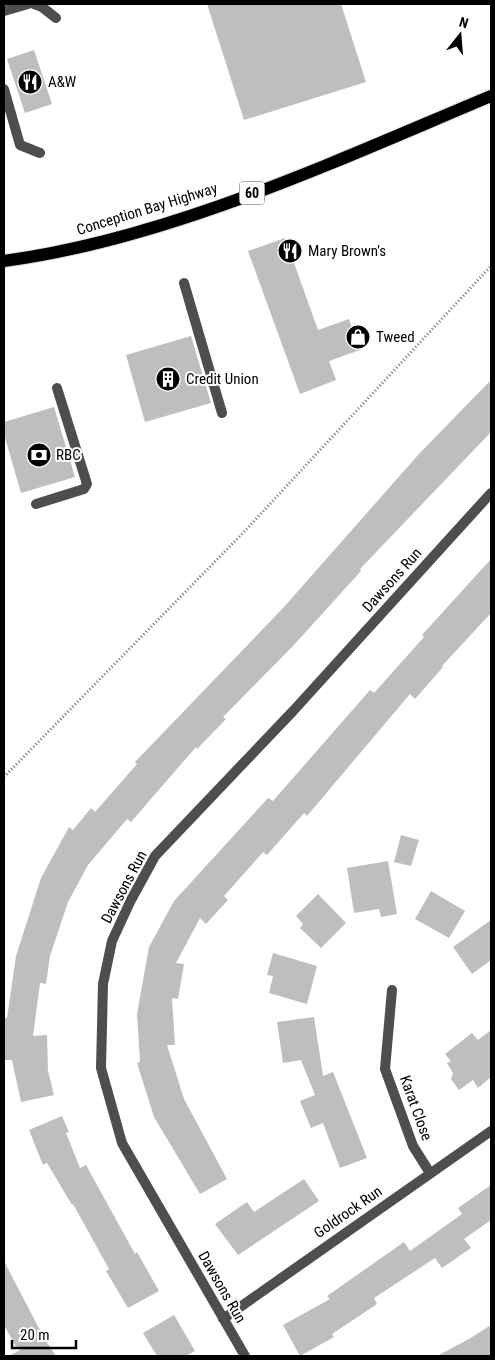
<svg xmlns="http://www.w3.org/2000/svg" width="495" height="1360" viewBox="0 0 495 1360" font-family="'Roboto Condensed',sans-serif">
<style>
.building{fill:#bebebe}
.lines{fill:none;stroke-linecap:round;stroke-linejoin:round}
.primary-casing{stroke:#dbdbdb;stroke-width:14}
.path{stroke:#707070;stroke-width:3;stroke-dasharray:1 2.5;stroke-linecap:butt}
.service{stroke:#4e4e4e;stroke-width:10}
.minor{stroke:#4e4e4e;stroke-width:10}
.primary{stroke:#000;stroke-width:12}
.labels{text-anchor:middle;stroke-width:4;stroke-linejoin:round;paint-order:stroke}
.shield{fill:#fff;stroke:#4c4c4c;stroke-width:1}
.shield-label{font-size:14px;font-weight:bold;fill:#000}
.poi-label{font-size:15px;fill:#000;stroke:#fff;text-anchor:start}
.street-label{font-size:15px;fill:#000;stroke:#fff}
</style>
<rect width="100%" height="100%" fill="#fff"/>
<path class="building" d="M207 4H341L366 82 244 120Z
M34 50 52 104 25 113 7 59Z
M285 238 318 330 349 319 360 350 329 361 336 380 300 394 248 251Z
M191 336 211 403 145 422 126 355Z
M491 380V432L360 569 361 571 293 646 223 717 226 719 197 749 196 747 131 822 127 819 88 865 68 902 50 956 46 984 40 983 33 1036 47 1035 48 1071 54 1095 21 1102 12 1060H4V1018H7L16 956 41 878 69 827 73 830 91 808 95 812 137 764 135 762 284 607 418 455Z
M54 407 75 477 21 493 4 434V422Z
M491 559V613L442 666 443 667 415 699 410 694 307 816 304 813 267 855 263 852 224 896 228 900 206 924 200 918 176 963 184 964 178 999 172 998 175 1045H167L184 1099 227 1179 200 1194 154 1117 137 1063 140 1062 137 1014 149 947 174 901 268 798 273 801 370 690 374 693 424 637 422 635Z
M401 835 419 840 411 866 394 862Z
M388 861 397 914 381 917 379 909 354 913 347 868Z
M431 891 465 911 449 938 415 919Z
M318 894 346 923 321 948 300 928 303 924 296 916Z
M491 920V960L472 974 453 947Z
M273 953 317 966 307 1004 269 993 273 976 267 975Z
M314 1017 323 1076 333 1072 367 1158 340 1168 323 1123 311 1128 300 1101 315 1095 301 1060 283 1063 277 1022Z
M491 1030V1077L478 1088 473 1080 459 1090 451 1079 453 1073 447 1063 451 1061 445 1054 472 1033 478 1040Z
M62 1116 69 1132 66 1133 80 1168 86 1165 135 1254 137 1252 159 1291 128 1308 106 1271 109 1269 73 1204 72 1205 47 1163 43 1165 29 1130Z
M304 1179 319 1201 238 1255 215 1224 247 1202 254 1212Z
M491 1185V1220L464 1239 471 1248 442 1268 435 1258 374 1298 377 1304 332 1334 334 1337 300 1356 283 1325 330 1299 327 1296 404 1242 410 1251 462 1214 458 1208Z
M4 1261 44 1338 56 1356H9L20 1350 18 1346 16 1347 4 1325Z
M174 1315 195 1351 186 1356H157L143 1333Z
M491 1325V1356H437L469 1339Z"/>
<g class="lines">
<defs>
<path id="primary" d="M4 261C169 239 338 160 491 96"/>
</defs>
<use href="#primary" class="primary-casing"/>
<path class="path" d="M4 777 243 533 491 266"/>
<path class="service" d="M34 4 42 7 56 18
M4 11 28 4
M4 89 20 145 40 153
M184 283 222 413
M36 504 84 489 87 484 57 388"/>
<path class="minor" d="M392 990 385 1069 413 1146 430 1173
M223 1319 491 1131
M245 1356 122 1143 101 1068 103 984 112 941 131 900 155 856 294 710 491 493"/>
<use href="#primary" class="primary"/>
</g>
<defs>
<symbol id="restaurant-disc" viewBox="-11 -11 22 22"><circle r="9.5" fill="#000" stroke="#fff"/><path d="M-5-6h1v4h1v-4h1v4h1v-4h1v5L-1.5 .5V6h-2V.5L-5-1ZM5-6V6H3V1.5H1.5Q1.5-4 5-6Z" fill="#fff"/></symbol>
<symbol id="shop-disc" viewBox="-11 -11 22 22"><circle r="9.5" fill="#000" stroke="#fff"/><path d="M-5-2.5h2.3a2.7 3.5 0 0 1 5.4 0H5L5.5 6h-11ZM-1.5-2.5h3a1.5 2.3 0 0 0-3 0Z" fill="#fff"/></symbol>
<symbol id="building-disc" viewBox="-11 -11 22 22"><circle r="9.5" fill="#000" stroke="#fff"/><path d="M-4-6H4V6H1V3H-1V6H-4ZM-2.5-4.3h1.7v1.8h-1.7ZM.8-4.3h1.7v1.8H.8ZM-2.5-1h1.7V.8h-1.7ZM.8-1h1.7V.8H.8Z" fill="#fff"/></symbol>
<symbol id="bank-disc" viewBox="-11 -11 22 22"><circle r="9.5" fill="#000" stroke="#fff"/><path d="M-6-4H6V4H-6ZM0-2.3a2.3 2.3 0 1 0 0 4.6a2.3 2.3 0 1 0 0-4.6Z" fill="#fff"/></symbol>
</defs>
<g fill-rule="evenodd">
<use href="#restaurant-disc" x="16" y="68" width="28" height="28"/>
<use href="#restaurant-disc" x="276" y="237" width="28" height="28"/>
<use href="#shop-disc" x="344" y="323" width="28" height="28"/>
<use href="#building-disc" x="154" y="365" width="28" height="28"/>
<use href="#bank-disc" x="25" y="441" width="28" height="28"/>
</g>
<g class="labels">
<rect class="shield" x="239.5" y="181.5" width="25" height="23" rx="4"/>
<g class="shield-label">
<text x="252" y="198">60</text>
</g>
<g class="poi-label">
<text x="48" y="87">A&amp;W</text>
<text x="308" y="256">Mary Brown's</text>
<text x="376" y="342">Tweed</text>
<text x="186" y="384">Credit Union</text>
<text x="56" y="460">RBC</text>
</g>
<g class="street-label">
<text transform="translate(147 209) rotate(-17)" y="5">Conception Bay Highway</text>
<text transform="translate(392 580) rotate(-48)" y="5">Dawsons Run</text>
<text transform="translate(124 887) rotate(-62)" y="5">Dawsons Run</text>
<text transform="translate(416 1108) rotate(70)" y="5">Karat Close</text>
<text transform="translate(348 1212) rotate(-35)" y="5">Goldrock Run</text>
<text transform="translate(222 1287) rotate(60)" y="5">Dawsons Run</text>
</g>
</g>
<rect width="495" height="1360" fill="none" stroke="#000000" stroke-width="10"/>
<g transform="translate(460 35) rotate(17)" stroke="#ffffff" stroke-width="4" paint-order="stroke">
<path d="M0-4L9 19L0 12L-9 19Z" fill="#000000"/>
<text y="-8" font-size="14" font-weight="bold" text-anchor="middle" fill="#000000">N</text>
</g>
<path d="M12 1340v8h64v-8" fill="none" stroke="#000000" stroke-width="2.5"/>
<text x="20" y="1340" font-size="15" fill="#000000" stroke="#ffffff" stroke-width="4" paint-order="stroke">20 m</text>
</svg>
